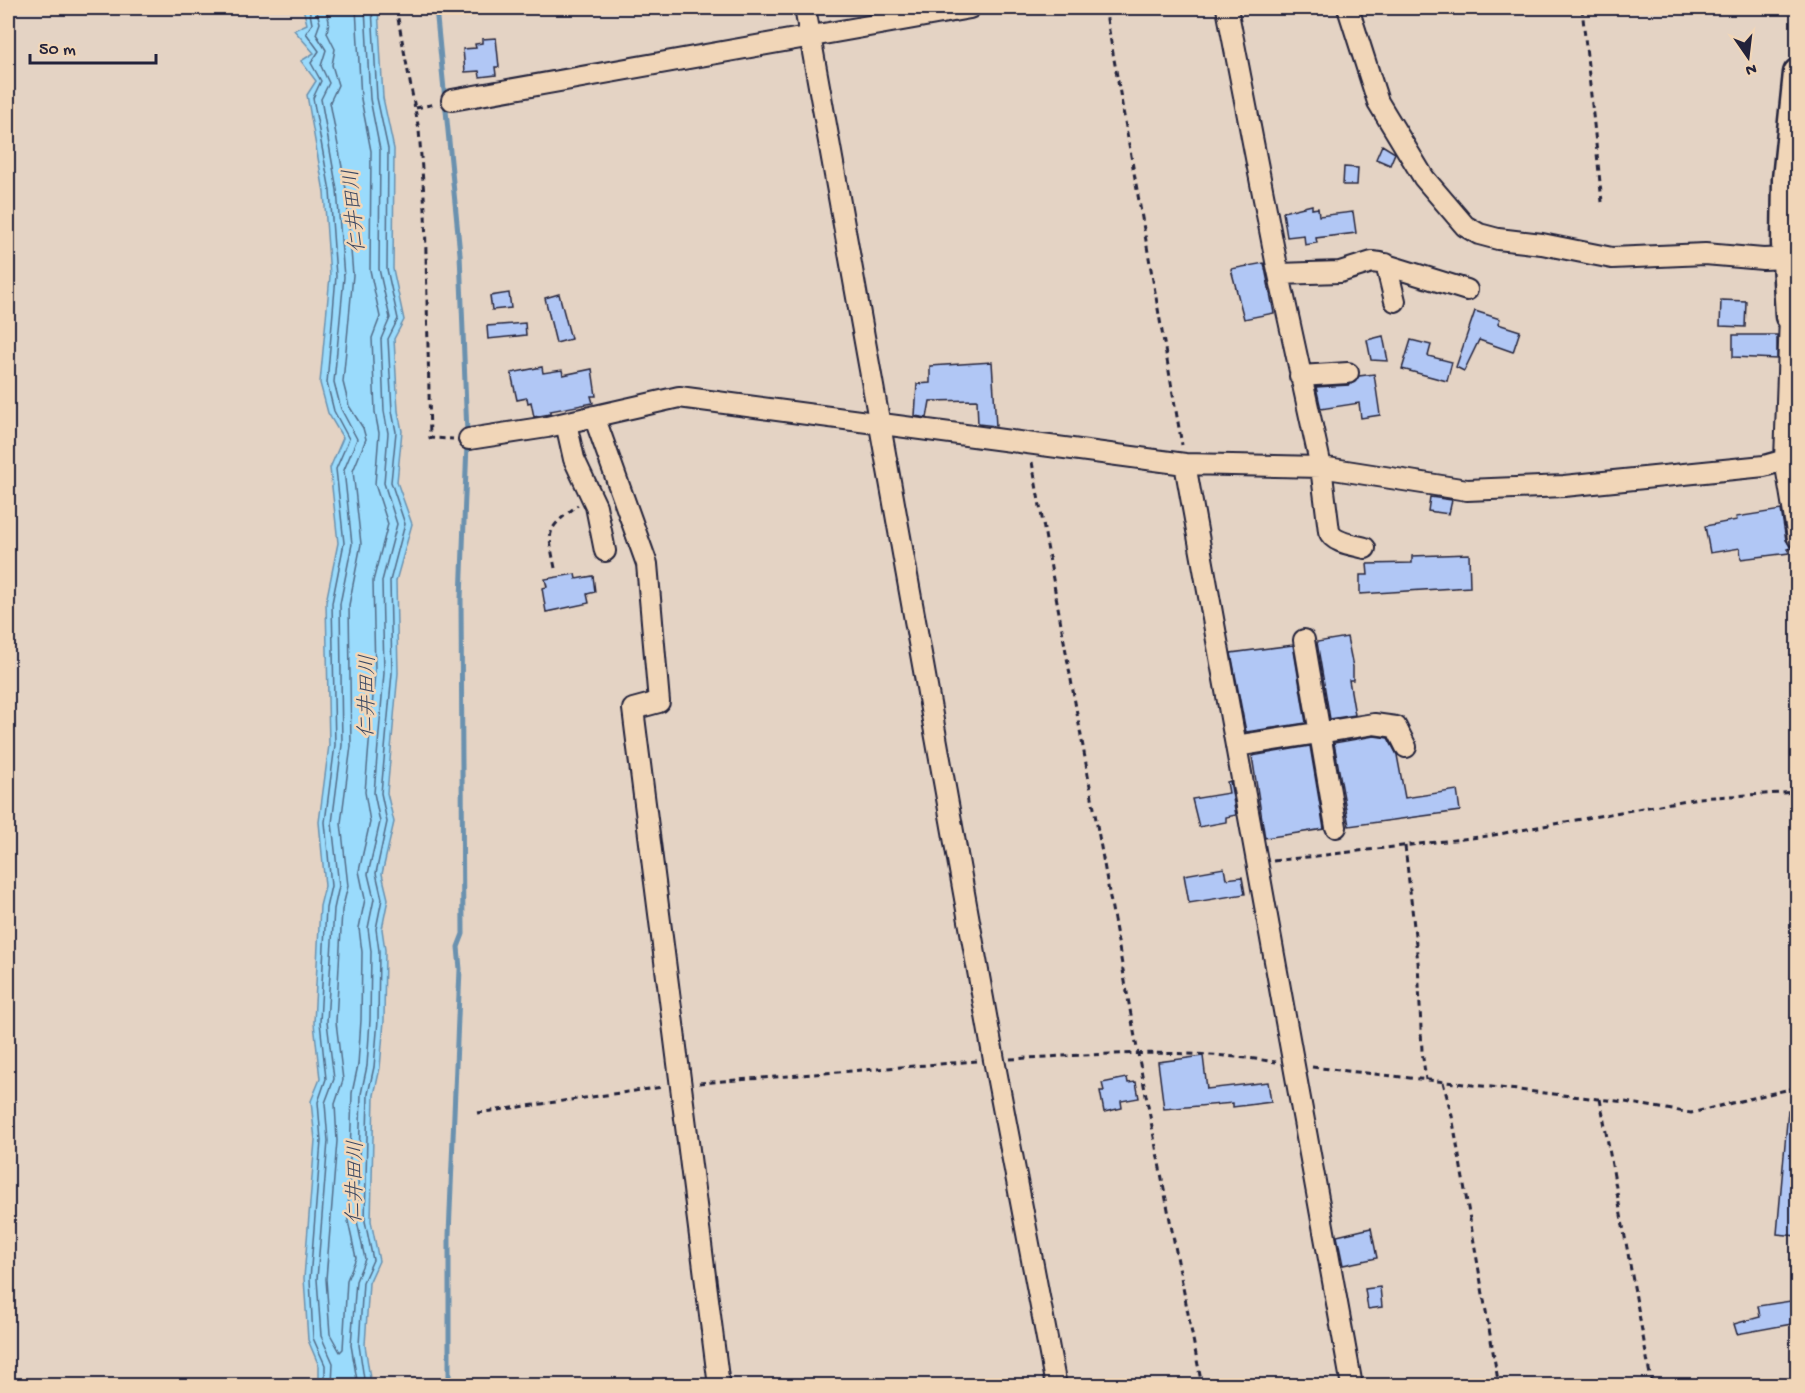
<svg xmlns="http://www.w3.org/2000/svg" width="1805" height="1393" viewBox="0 0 1805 1393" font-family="'Gochi Hand','Klee One',sans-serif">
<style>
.water{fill:#9adbfc;stroke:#6a91af;stroke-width:1.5}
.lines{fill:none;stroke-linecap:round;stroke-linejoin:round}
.shore{stroke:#526c88;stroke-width:1.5}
.stream{stroke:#6a91af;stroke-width:5}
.building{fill:#b1c7f5;stroke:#22223b;stroke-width:1.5}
.street-casing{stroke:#22223b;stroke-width:24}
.secondary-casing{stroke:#22223b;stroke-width:33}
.path{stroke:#22223b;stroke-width:3;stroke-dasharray:6 4.5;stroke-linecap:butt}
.street{stroke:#f1d6b8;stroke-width:20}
.secondary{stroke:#f1d6b8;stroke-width:28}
.labels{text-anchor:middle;stroke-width:5;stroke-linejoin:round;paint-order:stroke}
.water-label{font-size:21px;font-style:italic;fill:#3a4762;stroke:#f1d6b8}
</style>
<rect width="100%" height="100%" fill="#e4d3c4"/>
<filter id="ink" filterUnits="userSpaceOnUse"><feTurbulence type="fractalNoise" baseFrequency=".0167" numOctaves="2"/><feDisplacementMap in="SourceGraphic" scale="12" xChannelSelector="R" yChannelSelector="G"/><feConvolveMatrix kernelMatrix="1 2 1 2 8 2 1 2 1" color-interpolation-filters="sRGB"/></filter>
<g filter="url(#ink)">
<path class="water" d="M303 8H378L383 98 394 149 393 269 404 320 394 339 398 411 402 431 397 482 412 524 396 581 398 673 387 793 394 822 382 874 388 899 382 929 385 950 384 1021 380 1068 374 1095 371 1221 379 1261 369 1283 365 1345 371 1385H319V1366L308 1340 304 1278 315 1140 311 1101 320 1079 314 1023 320 906 325 886 319 822 329 745 326 602 338 543 330 468 343 438 328 413 320 383 330 276 324 192 307 95 316 81 301 61 314 53 294 30 307 24Z"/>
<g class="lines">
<path class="shore" d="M309 8 312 24 306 33 319 51 311 63 321 81 313 98 330 191 336 276 327 383 334 411 349 439 336 469 344 543 332 603 335 745 325 822 331 886 326 908 320 1022 326 1079 318 1102 321 1141 310 1279 313 1338 325 1365V1386
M316 8 320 23 316 34 326 50 321 66 329 83 321 99 337 190 344 277 334 382 341 409 357 439 344 470 352 544 340 604 342 745 332 823 339 886 334 909 327 1022 334 1079 325 1103 328 1141 317 1279 321 1336 333 1363 332 1386
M326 8 329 21 327 33 335 49 332 65 338 85 330 102 346 189 353 275 343 382 349 406 363 428 366 439 353 471 361 544 349 605 351 746 341 823 348 886 342 910 336 1022 343 1080 335 1104 337 1141 326 1279 330 1334 340 1352 343 1349 347 1280 356 1258 348 1221 352 1093 358 1065 361 1020 362 952 359 928 365 899 359 871 370 822 365 792 375 672 373 581 388 524 375 484 379 433 375 412 372 338 380 317 370 270 371 151 361 99 356 8
M358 1386 351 1345 356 1281 365 1259 357 1221 361 1094 367 1066 370 1020 371 951 368 928 374 899 368 874 380 822 374 793 384 673 382 581 397 524 384 483 388 433 384 411 381 339 390 318 379 269 380 150 370 99 365 8
M365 1386 359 1345 363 1282 373 1260 365 1221 368 1094 374 1067 378 1020 379 951 376 929 382 899 376 873 387 822 381 793 392 673 390 581 405 524 391 482 396 432 392 411 388 339 398 319 387 269 388 149 377 98 372 8"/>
<path class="stream" d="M436 8 460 254 467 434
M449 1386V1235L460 969 458 947 463 934 461 599 467 444"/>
</g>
<path class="building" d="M496 38 499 67H495L496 75 480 77 479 71 465 72 463 49 476 48 475 44 482 43V39Z
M1382 145 1395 153 1390 165 1376 159Z
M1344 167 1358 168 1357 185H1343Z
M1312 205V209L1318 208 1319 216 1353 212 1356 233 1316 238 1317 243 1305 245 1304 235 1287 237 1283 212Z
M1264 263 1274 313 1244 319 1231 269Z
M509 293 511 308 492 310 490 296Z
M559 294 571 339 556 343 545 298Z
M1721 300 1746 301 1745 327 1720 326Z
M1475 311 1500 319 1498 324 1520 331 1513 352 1479 340 1464 371 1456 367Z
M525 323 526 335 488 339 487 326Z
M1733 335H1777V359L1733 357Z
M1383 336 1388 361 1371 360 1367 340Z
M1411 340 1431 345 1428 356 1452 362 1447 381 1402 369Z
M992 362 996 426 978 424 977 400 930 401 927 418 915 416 917 384 930 383V366Z
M542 367 543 373 562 370 563 375 592 369 596 396H591L593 403 550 411V414L534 417 531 402 528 403 527 398 517 400 511 373Z
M1374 374 1380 415 1361 418 1359 403 1321 409 1316 387 1349 385 1359 376Z
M1430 497 1452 500 1449 514 1428 511Z
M1781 510 1786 540 1792 548 1788 549 1789 553 1741 559 1740 548 1710 553 1705 526 1737 520 1736 517Z
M1469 554 1470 587 1360 594V575H1368L1367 564 1412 563V556Z
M575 574 576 579 593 576 595 592 587 594 589 603 546 612 542 588 547 587 545 579Z
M1347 637 1353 667V680H1349L1355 715 1330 719 1317 642Z
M1293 645 1306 723 1246 732 1231 653Z
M1374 736 1388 738 1397 755 1405 798 1457 790 1460 811 1349 826 1334 743Z
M1310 746 1324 829 1265 838 1252 756Z
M1230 781 1236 815 1226 817V822L1199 827 1192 799 1229 793 1227 782Z
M1224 868 1226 879 1242 877 1245 894 1189 903 1184 875Z
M1203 1056 1207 1089 1268 1082 1271 1102 1233 1107V1103L1164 1109 1158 1062Z
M1127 1078 1128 1083 1136 1082 1139 1098 1121 1101 1122 1108 1104 1112 1100 1091H1104L1102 1083Z
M1788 1110 1797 1111V1236L1777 1234Z
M1371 1228 1377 1258 1343 1265 1337 1236Z
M1380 1287 1382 1307 1368 1309 1365 1289Z
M1797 1300V1323L1737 1334 1734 1324 1760 1317 1758 1306Z"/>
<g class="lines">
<defs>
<path id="street" d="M805 8 994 1060 1056 1386
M1227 8 1276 261 1321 467 1329 531C1333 543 1354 545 1365 548
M1348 8 1378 102 1424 178 1465 226 1479 234 1498 239 1542 244 1612 258 1705 254 1763 259 1787 258
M452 100 970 8
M1386 264 1395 301
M1279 274 1340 272 1372 262 1380 263 1467 290
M1300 376 1348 373
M594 416 647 564 659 702 633 709 719 1386
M566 423 574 459 596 506 605 551
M469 439 547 427 679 397 1185 464 1321 467 1467 490 1564 486 1764 466 1785 460 1790 316H1798
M1785 460 1798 538
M1185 464 1352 1386
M1304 640 1336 827
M1236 746 1374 724 1396 727 1406 747"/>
<path id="secondary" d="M1790 316 1786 243 1787 179 1798 73"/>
</defs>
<use href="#street" class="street-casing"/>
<use href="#secondary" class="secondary-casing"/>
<path class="path" d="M396 8 419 130 425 209 430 438 453 439
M1105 8 1182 445
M1582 8 1602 202
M416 108 435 104
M1032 462 1138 1054 1202 1386
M555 568C547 529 546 530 578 505
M1405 846 1418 962 1422 1051 1426 1080
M1273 861 1488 836 1698 798 1798 792
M1010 1059C1099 1054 1188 1048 1276 1062
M1312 1067 1625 1102 1691 1113 1798 1087
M1443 1082 1452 1116 1499 1386
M699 1083 977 1061
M1600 1099 1652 1386
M477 1113 663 1087"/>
<use href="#street" class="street"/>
<use href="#secondary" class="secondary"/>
</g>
</g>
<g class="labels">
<g class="water-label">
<text transform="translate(353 211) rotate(-95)" y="7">仁井田川</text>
<text transform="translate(366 696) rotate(-89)" y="7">仁井田川</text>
<text transform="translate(354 1182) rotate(-89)" y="7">仁井田川</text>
</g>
</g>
<rect width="1805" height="1393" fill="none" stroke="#f1d6b8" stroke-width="30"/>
<rect x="15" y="15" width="1775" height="1363" fill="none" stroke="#22223b" stroke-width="2" filter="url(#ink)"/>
<g transform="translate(1748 57) rotate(166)" stroke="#f1d6b8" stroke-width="4.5" paint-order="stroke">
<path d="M0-4.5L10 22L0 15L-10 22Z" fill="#22223b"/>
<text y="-9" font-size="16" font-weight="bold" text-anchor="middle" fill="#22223b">N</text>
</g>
<path d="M30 54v9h126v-9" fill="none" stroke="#22223b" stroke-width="3"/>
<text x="39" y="54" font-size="18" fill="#22223b" stroke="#f1d6b8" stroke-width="4.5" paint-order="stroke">50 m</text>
</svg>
